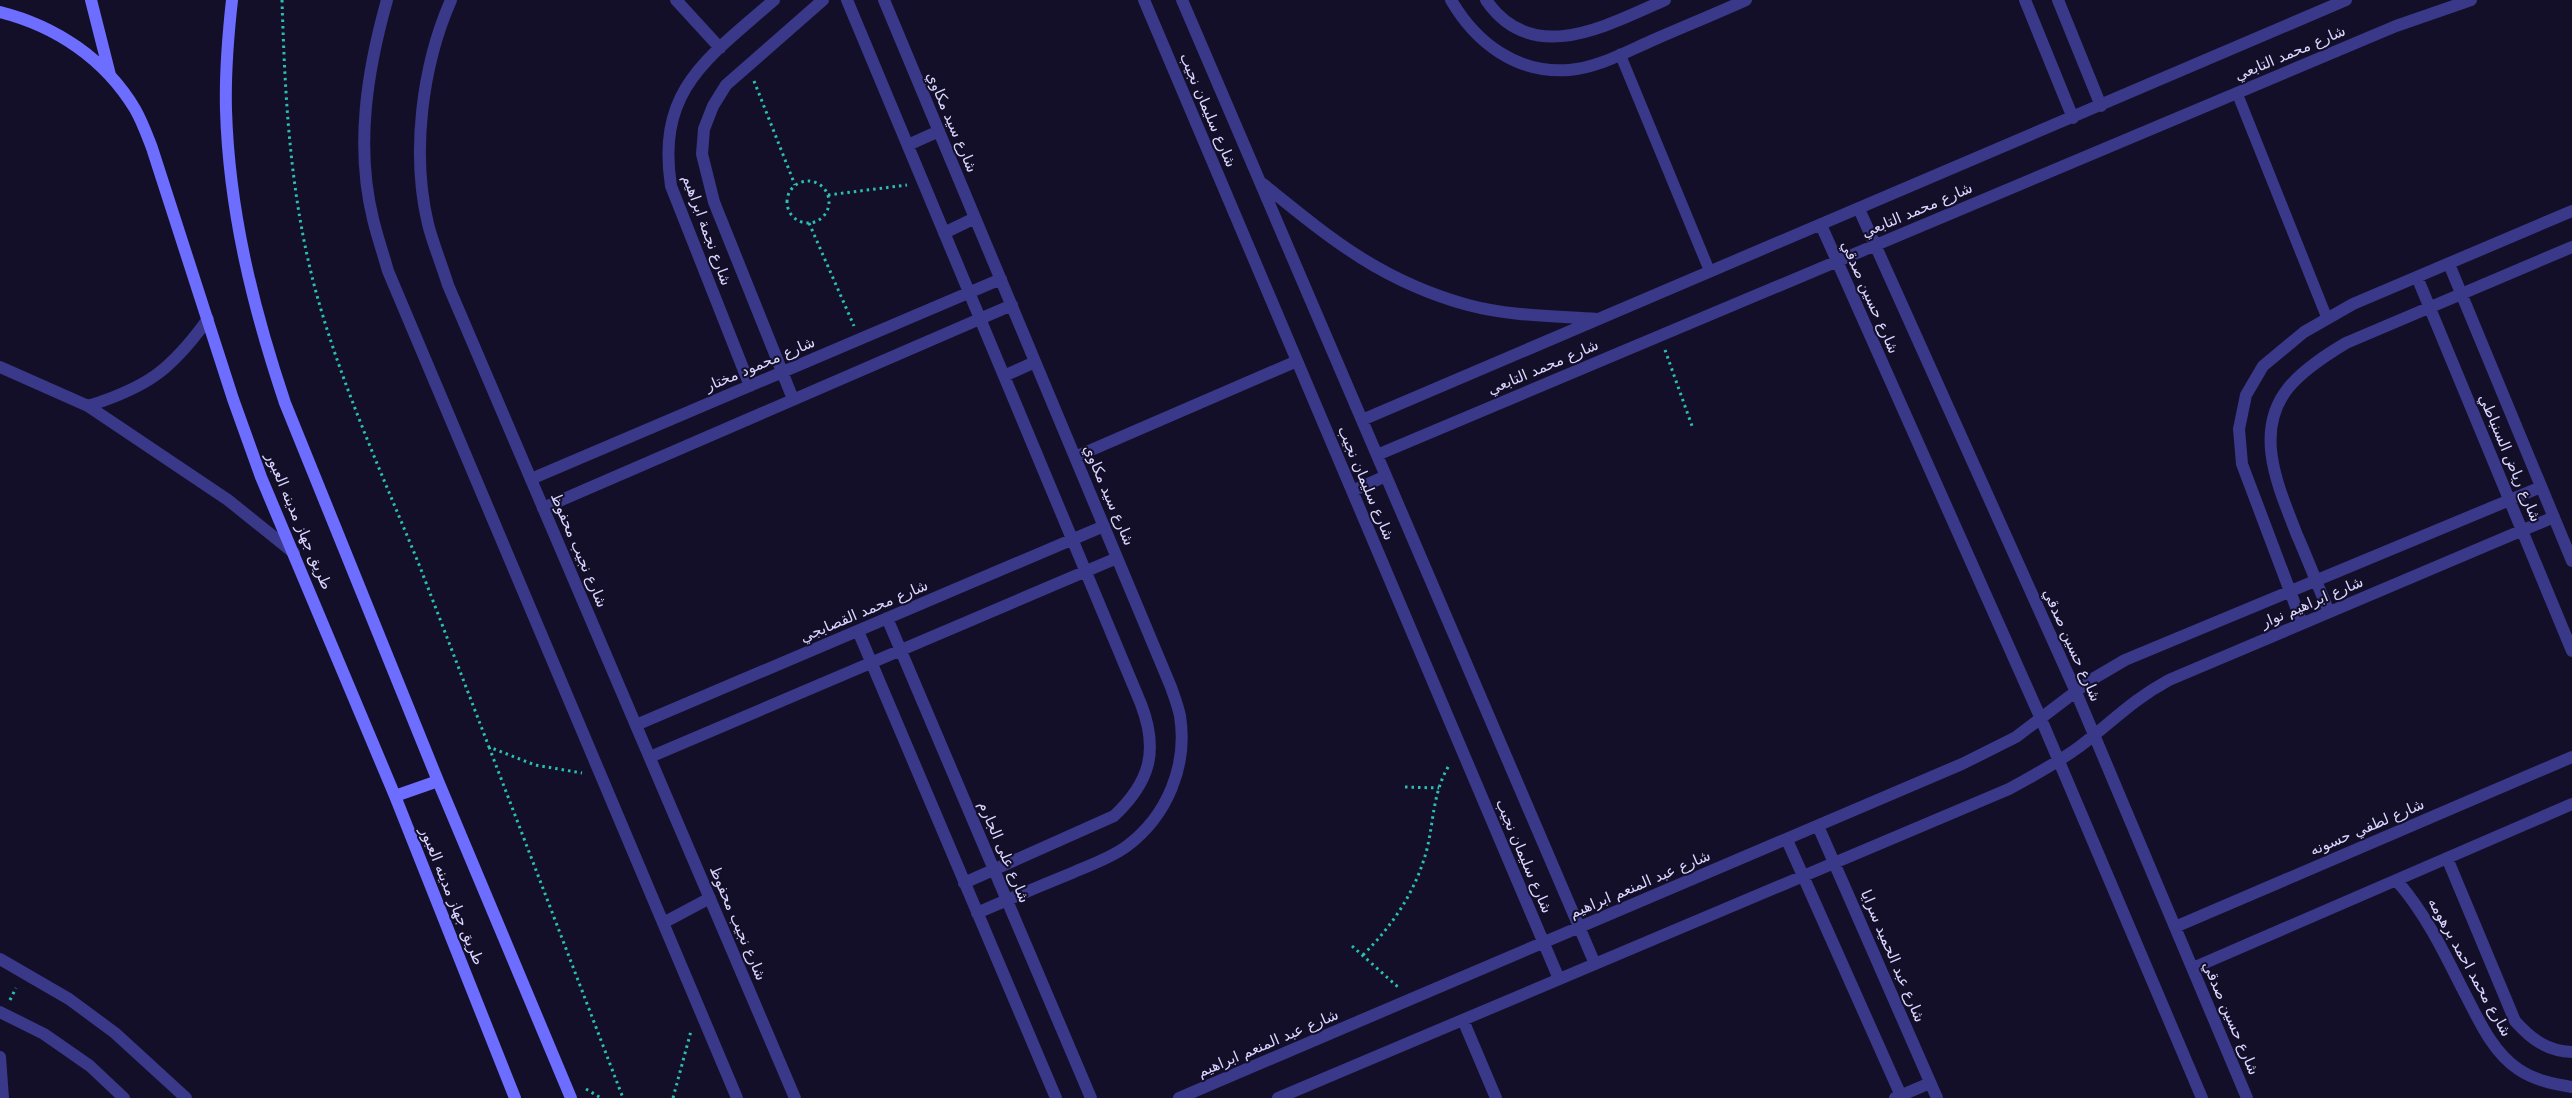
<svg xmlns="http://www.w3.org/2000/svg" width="2572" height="1098" viewBox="0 0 2572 1098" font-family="'DejaVu Sans',Cairo,sans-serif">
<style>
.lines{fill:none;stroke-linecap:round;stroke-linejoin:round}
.path{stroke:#2bbeb1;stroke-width:3;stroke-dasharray:2.5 4;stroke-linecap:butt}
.service{stroke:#393889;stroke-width:11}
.minor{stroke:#393889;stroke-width:12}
.tertiary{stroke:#393889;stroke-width:12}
.secondary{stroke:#6d6dff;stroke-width:12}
.labels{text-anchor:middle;stroke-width:4;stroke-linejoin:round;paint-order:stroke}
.street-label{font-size:15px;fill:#dad6ff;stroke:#130f28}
</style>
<rect width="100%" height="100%" fill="#130f28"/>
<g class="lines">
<path class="path" d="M282 0C285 98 290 196 316 292 342 387 383 476 420 567 443 627 466 687 489 747L535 765 582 773
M754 81 795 185
M787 202a21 21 0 1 1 42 0a21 21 0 1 1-42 0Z
M828 195 907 185
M809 223 854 326
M1665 350 1692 426
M489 747 623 1098
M1405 787 1439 788
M1352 946 1398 987
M1363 955C1393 925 1416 891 1427 849 1434 820 1433 790 1450 764
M10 1000 16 988
M586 1089 601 1098
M673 1098 691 1031"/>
<path class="service" d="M1620 54 1710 272
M2237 93 2327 318"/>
<path class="minor" d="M676 0 720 48
M847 0 1141 704C1159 751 1150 782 1114 816L964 883
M884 0 1171 687C1174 696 1178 706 1180 716 1188 766 1167 816 1127 846 1111 858 1090 865 1072 873 1040 886 1009 899 977 913
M1144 0 1559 979
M1182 0 1595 964
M1451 0C1476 43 1517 74 1569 70 1597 68 1626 52 1651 41 1683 27 1715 14 1746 0
M1486 0C1533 68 1607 25 1665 0
M2025 0 2073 118
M2058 0 2101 106
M908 145 939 131
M1263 184C1331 239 1381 281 1468 305 1509 316 1554 316 1597 319
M1859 209 2076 692 2247 1098
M1821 225 2041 719 2202 1098
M944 233 975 218
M2449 264 2572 561
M2417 277 2572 651
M0 367 88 406 228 500 294 553
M1004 376 1035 362
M750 386 671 186C656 89 708 58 774 0
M793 399 714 202 702 154 704 129 713 106 726 85 823 0
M88 406C148 387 171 370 208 319
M1362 420 2346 0
M1377 455 2396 26 2471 0
M1075 457 1297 361
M531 479 1001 279
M1352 491 1386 476
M543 508 1012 305
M2329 612C2318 586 2308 560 2297 535 2279 488 2252 432 2289 387 2304 369 2326 355 2346 343L2572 247
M887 618 1091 1098
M2302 623 2242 464 2239 429 2246 395 2263 366 2304 332 2353 304 2572 211
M858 631 1056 1098
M636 725 1104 526
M650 757 1117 558
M1818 826 1937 1098
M1787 840 1902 1098
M2447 858 2515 1021C2531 1039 2547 1051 2572 1052
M2397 881C2425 913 2443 950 2462 988 2477 1016 2491 1051 2518 1069 2534 1080 2553 1084 2572 1087
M2175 927 2572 757
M0 959 69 999 115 1033 186 1098
M2193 968 2572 804
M0 1012 44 1034 90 1066 124 1098
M1463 1020 1496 1098
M0 1057 3 1098
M1179 1098 1962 764 2016 737 2091 680 2125 660 2541 487
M1278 1098 2009 789C2033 776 2057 763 2079 747 2111 723 2132 700 2169 680L2554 517
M1895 1098 1930 1083"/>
<path class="tertiary" d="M387 0C367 71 355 146 373 219 377 236 383 253 388 271L737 1098
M451 0C422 66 411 153 428 224 433 244 442 265 448 285L795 1098
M663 923 710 898"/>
<path class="secondary" d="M91 0 110 75
M232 0C228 36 225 73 226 110 229 211 253 308 285 403L438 781 571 1098
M0 12C56 26 105 59 135 109 142 121 147 135 152 148L233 399 261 477 395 796 515 1098
M395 796 438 781"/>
</g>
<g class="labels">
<g class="street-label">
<text transform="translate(2290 53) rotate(-23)" y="5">شارع محمد التابعي</text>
<text transform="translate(1208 110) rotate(67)" y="5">شارع سليمان نجيب</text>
<text transform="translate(952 122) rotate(67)" y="5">شارع سيد مكاوي</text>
<text transform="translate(1917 210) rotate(-23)" y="5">شارع محمد التابعي</text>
<text transform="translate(707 230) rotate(70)" y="5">شارع نجمة ابراهيم</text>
<text transform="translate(1870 297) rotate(66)" y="5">شارع حسين صدقي</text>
<text transform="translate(760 364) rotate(-23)" y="5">شارع محمود مختار</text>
<text transform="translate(1543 367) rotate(-23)" y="5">شارع محمد التابعي</text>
<text transform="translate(2510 458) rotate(67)" y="5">شارع رياض السنباطي</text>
<text transform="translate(1366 483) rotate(67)" y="5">شارع سليمان نجيب</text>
<text transform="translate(1109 495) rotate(67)" y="5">شارع سيد مكاوي</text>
<text transform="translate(299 521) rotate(67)" y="5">طريق جهاز مدينه العبور</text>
<text transform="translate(579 550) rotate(67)" y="5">شارع نجيب محفوظ</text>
<text transform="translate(2312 602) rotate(-23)" y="5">شارع ابراهيم نوار</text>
<text transform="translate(864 611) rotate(-23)" y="5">شارع محمد القصابجي</text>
<text transform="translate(2072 645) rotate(66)" y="5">شارع حسين صدقي</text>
<text transform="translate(2367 827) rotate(-23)" y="5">شارع لطفي حسونه</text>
<text transform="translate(1004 852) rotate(67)" y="5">شارع على الجارم</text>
<text transform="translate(1524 856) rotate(67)" y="5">شارع سليمان نجيب</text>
<text transform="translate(1640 884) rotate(-23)" y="5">شارع عبد المنعم ابراهيم</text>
<text transform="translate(452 896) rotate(68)" y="5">طريق جهاز مدينه العبور</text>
<text transform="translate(738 923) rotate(67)" y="5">شارع نجيب محفوظ</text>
<text transform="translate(1893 956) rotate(67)" y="5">شارع عبد الحميد سرايا</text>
<text transform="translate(2470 967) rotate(61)" y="5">شارع محمد احمد برهومه</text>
<text transform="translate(2231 1018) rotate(67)" y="5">شارع حسين صدقي</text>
<text transform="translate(1268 1043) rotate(-23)" y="5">شارع عبد المنعم ابراهيم</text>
</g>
</g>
</svg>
